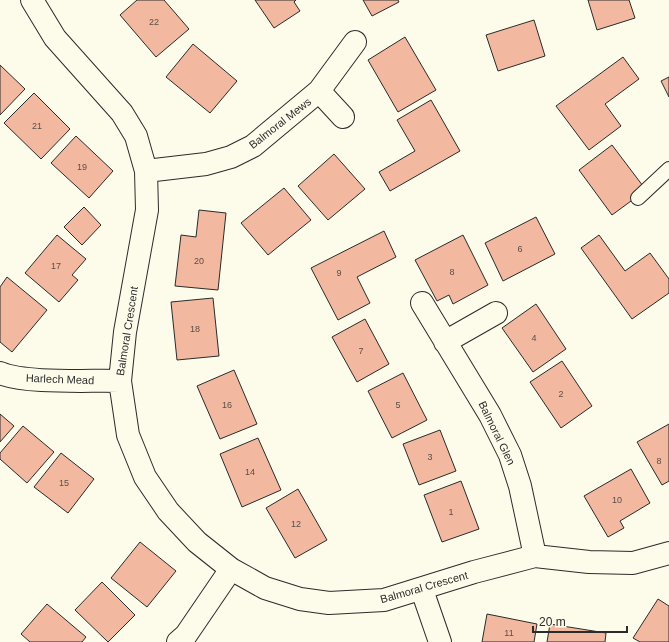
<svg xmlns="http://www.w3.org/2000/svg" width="669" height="642" viewBox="0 0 669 642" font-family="Arial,sans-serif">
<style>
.building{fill:#f2b8a0;stroke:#2b2b2b}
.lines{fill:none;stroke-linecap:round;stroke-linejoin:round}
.service-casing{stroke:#2b2b2b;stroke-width:16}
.minor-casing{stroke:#2b2b2b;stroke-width:24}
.service{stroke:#fdfbea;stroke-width:14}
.minor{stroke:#fdfbea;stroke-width:22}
.labels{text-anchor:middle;stroke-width:3;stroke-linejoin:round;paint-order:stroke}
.number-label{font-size:9px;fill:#5d4e48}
.street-label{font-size:11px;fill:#2b2b2b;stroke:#fdfbea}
</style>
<rect width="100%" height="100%" fill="#fdfbea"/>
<path class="building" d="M137 0H164L189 29 156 57 120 15Z
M255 0H296L294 2 300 11 274 28Z
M363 0H398L399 2 372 16Z
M588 0H629L635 18 597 30Z
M534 20 545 56 498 71 486 35Z
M405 37 436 90 398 112 368 60Z
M193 44 237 81 210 113 166 77Z
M623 57 639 79 605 104 621 126 589 150 556 106Z
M0 65 25 89 0 115Z
M669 77V97L661 81Z
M34 93 70 129 41 159 4 123Z
M431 100 460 151 390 191 379 172 415 151 397 120Z
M76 136 113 171 89 198 51 163Z
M612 145 646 190 612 215 579 170Z
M334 154 365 189 328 220 298 186Z
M284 188 311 220 268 255 241 223Z
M84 207 101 225 82 245 64 227Z
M199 210 226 213 218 290 175 286 181 235 196 237Z
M536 217 555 254 503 281 485 243Z
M384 231 396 257 357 277 370 303 338 320 311 268Z
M57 235 86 259 72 275 78 280 59 302 25 273Z
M463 235 488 285 453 304 449 295 437 301 415 260Z
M599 235 625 271 650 253 669 279V293L632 319 581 248Z
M7 277 47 310 12 352 0 342V287Z
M213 298 219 356 177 360 171 302Z
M536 304 566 349 533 372 502 328Z
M365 319 389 364 357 382 332 337Z
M562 361 592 406 561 428 530 382Z
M234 370 257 424 220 439 197 386Z
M403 373 427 420 392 438 368 391Z
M0 414 14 426 0 442Z
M669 424V481L662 485 637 442Z
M23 426 54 452 27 483 0 459V453Z
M440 430 456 471 419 485 403 444Z
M258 438 281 490 242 507 220 454Z
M61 453 94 479 68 513 34 487Z
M631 469 650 503 620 521 624 528 608 537 584 496Z
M461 481 479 529 442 542 424 495Z
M298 489 327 540 295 558 266 508Z
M140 542 176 571 147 607 111 578Z
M102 582 135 615 108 642 75 610Z
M658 599 669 606V642H640L633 638Z
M47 604 86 637 82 642H30L21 634Z
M487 614 537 624 534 642H482Z
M550 624 606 633 605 642H547Z"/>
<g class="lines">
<defs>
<path id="service" d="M638 198 669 169"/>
<path id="minor" d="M32 0 55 38 122 113 136 136 146 171 147 210 125 332 120 381 128 435 145 477 168 511 197 542 231 569 265 588 300 599 329 603 384 600 474 572 535 556 589 562 633 563 669 553
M319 91 343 117
M146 171 206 164 231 157 253 146 319 91 355 42
M422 303 490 415 510 455 520 486 535 556
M445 342 496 313
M0 373C26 384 89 380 120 381
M422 590 440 642
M178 642 186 635 231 569"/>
</defs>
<use href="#service" class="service-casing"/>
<use href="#minor" class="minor-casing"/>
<use href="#service" class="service"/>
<use href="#minor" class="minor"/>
</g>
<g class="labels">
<g class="number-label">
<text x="154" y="25">22</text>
<text x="37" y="129">21</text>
<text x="82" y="170">19</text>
<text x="520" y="252">6</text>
<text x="199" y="264">20</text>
<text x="56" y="269">17</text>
<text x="452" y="275">8</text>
<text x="339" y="276">9</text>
<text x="195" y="332">18</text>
<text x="534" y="341">4</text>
<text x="361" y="354">7</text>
<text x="561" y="397">2</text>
<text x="227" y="408">16</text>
<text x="398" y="408">5</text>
<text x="430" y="460">3</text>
<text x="659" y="464">8</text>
<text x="250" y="475">14</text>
<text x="64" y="486">15</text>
<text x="617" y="503">10</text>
<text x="451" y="515">1</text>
<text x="296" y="527">12</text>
<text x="509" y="636">11</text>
</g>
<g class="street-label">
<text transform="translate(280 123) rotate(-38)" y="4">Balmoral Mews</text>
<text transform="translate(127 331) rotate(-81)" y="4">Balmoral Crescent</text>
<text transform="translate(60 379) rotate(2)" y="4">Harlech Mead</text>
<text transform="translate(497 433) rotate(64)" y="4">Balmoral Glen</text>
<text transform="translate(424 587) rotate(-16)" y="4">Balmoral Crescent</text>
</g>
</g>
<path d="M533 626v6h94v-6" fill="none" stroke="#2b2b2b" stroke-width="2"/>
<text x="539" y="626" font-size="12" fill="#2b2b2b" stroke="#fdfbea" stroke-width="3" paint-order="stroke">20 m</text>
</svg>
